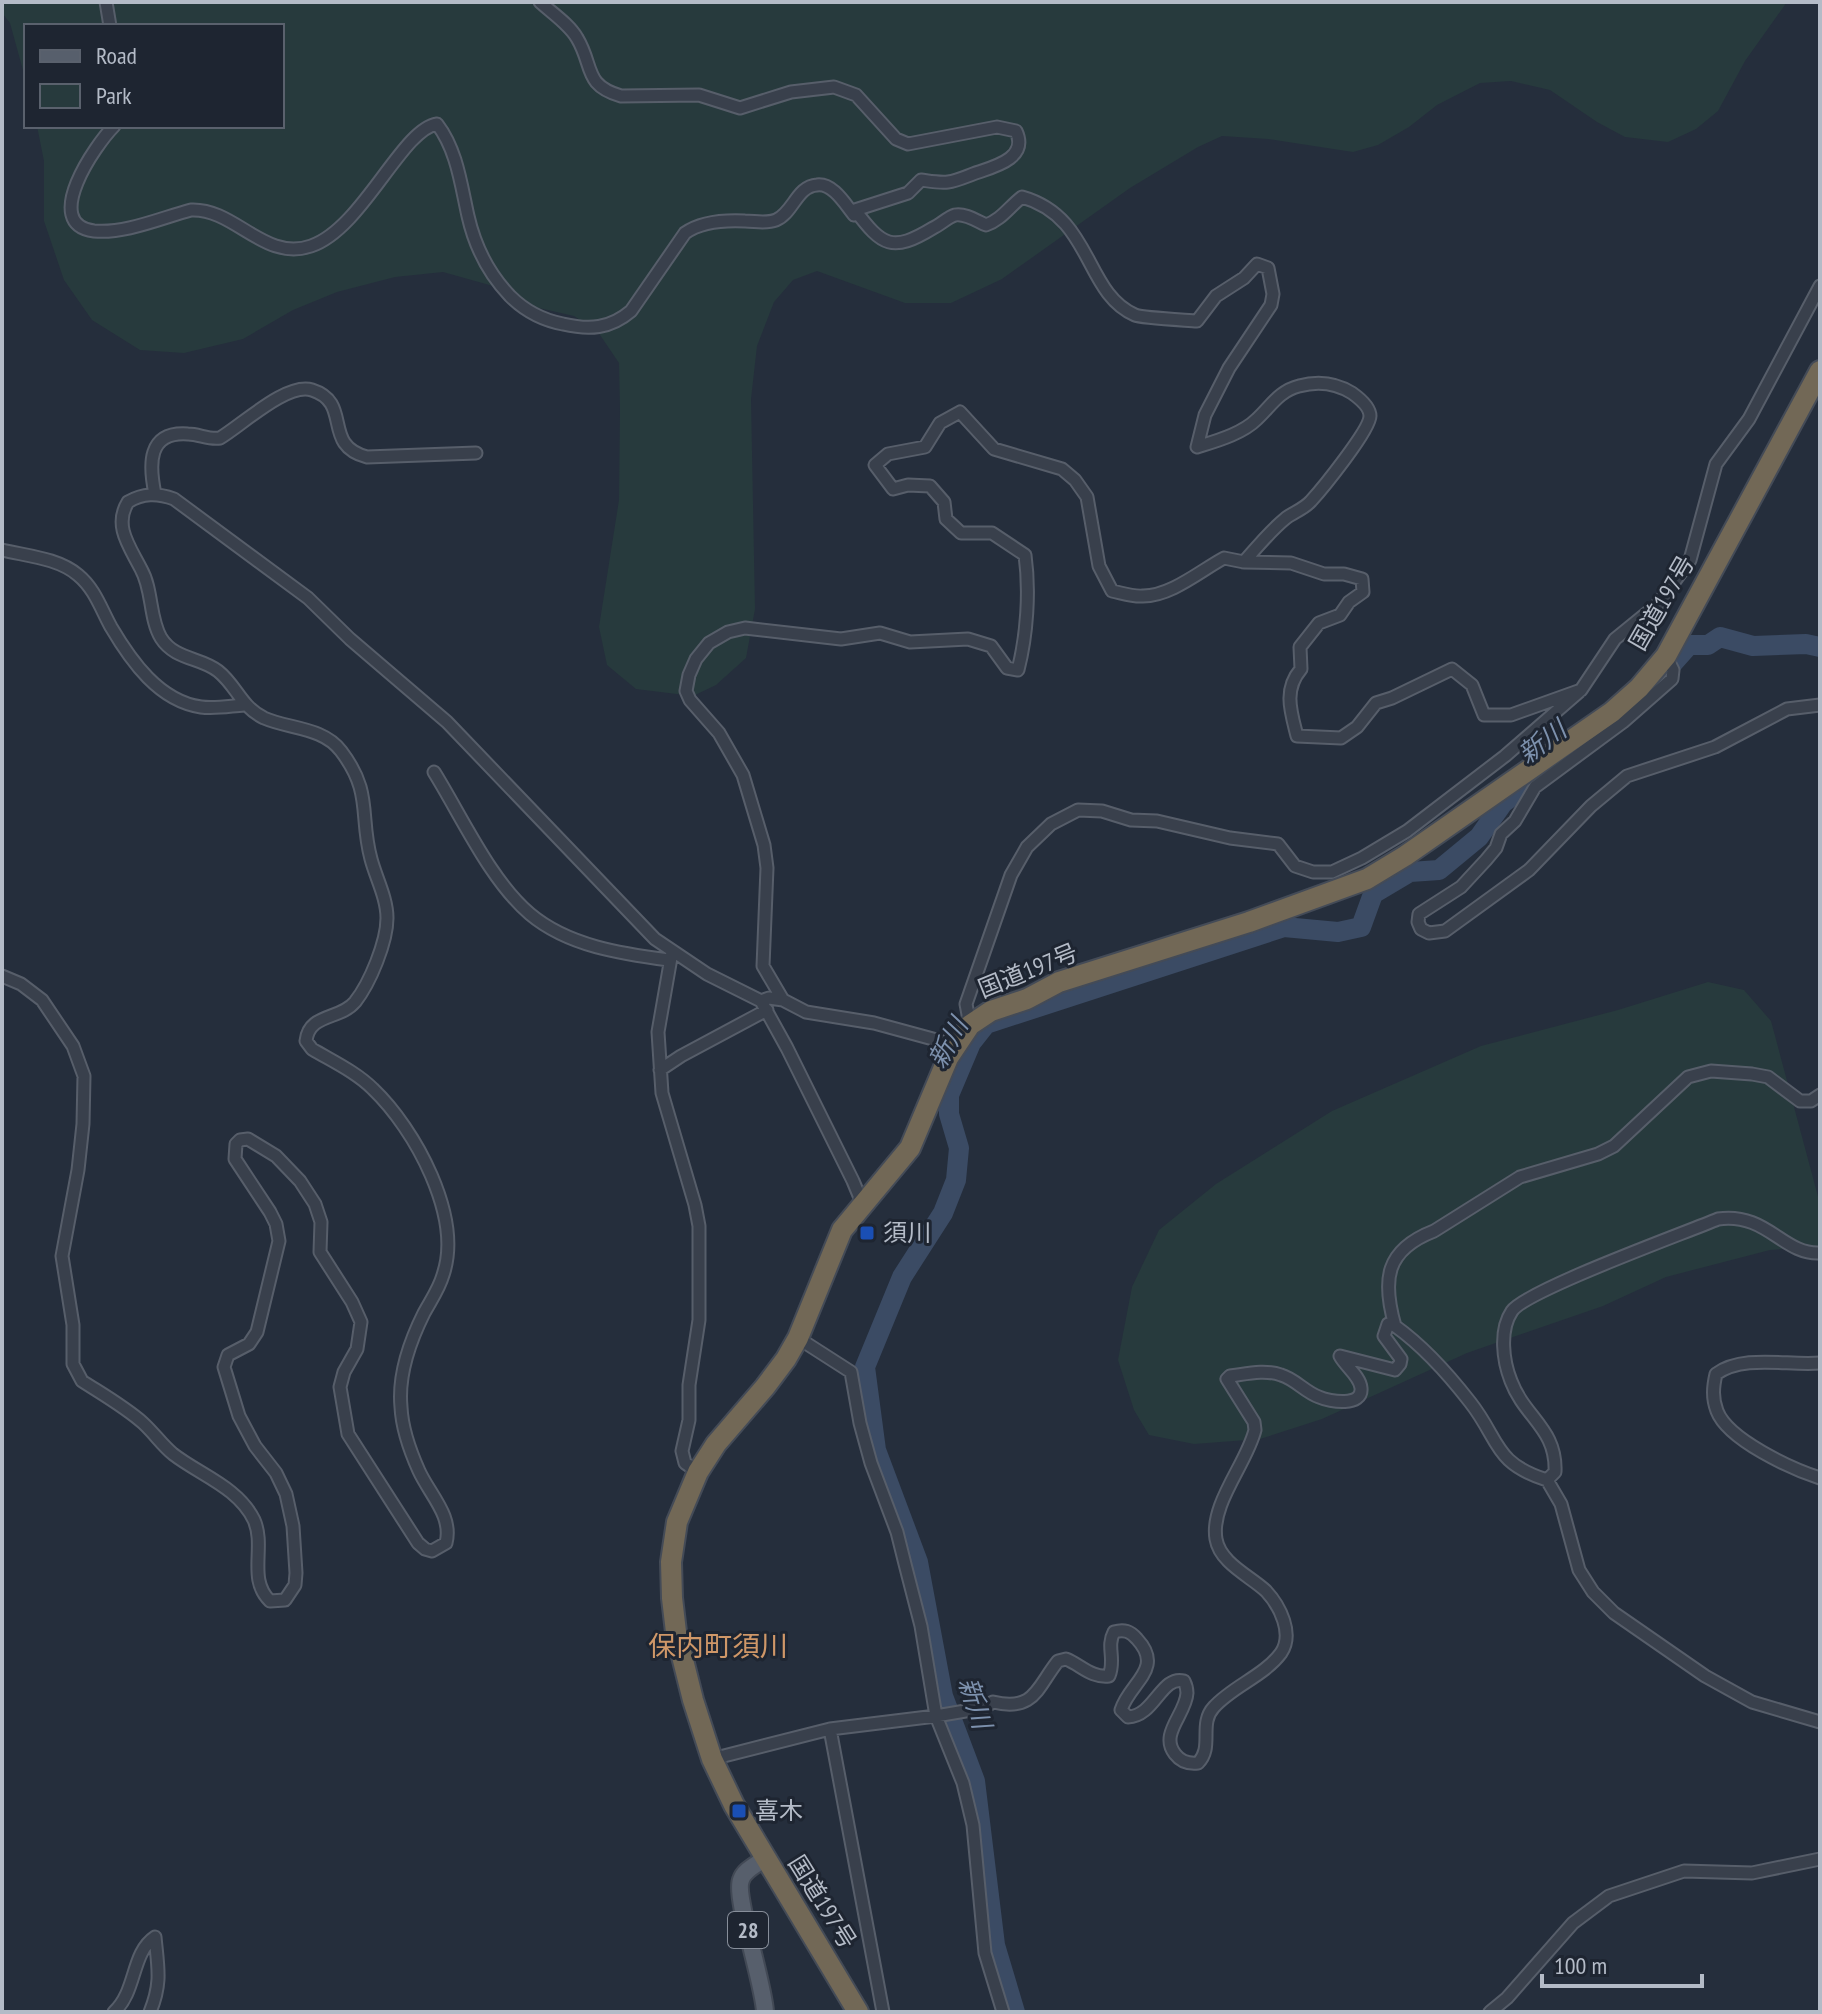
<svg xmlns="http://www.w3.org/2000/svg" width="1822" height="2014" viewBox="0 0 1822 2014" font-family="'PT Sans Narrow','Noto Sans JP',sans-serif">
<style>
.green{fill:#273a3d}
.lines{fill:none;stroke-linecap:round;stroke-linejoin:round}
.river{stroke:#3b4b64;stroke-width:20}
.street-casing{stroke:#575e6a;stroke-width:15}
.primary-casing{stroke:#424955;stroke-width:20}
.highway-casing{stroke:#444b57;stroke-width:24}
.street{stroke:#39404c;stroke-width:11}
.primary{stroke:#575f6c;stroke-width:16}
.highway{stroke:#726856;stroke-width:20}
.transit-dot{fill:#1a4fb4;stroke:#1e2531;stroke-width:3}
.labels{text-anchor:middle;stroke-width:6;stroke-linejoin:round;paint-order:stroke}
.shield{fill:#1e2531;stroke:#878e9a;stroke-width:2}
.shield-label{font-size:22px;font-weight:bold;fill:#b4bbc7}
.street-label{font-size:24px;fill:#b4bbc7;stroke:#1e2531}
.poi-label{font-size:24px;fill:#b4bbc7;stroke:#1e2531;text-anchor:start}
.water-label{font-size:26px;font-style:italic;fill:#7d91ad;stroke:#1e2531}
.quarter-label{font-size:28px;fill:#cf9768;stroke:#1e2531}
</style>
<rect width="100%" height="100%" fill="#252e3c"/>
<path class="green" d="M2 2H1787L1745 61 1718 111 1696 129 1668 142 1625 137 1597 122 1550 90 1511 81 1480 83 1437 105 1409 127 1378 145 1353 152 1268 139 1222 136 1198 147 1130 188 1002 279 951 303H905L817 271 793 280 774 302 757 346 751 399 755 609 746 658 716 685 693 696 636 689 607 665 599 627 619 500 620 409 619 363 598 332 574 316 526 305 493 286 443 272 395 277 337 292 293 310 243 339 184 353 140 350 92 320 64 280 44 221V161L37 126H282V26H26V81L10 23 2 13Z
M1708 982 1744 990 1771 1021 1820 1204V1246L1770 1250 1666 1277 1603 1306 1467 1353 1322 1419 1260 1439 1194 1444 1149 1435 1134 1410 1118 1360 1132 1287 1159 1230 1216 1184 1332 1111 1481 1046 1618 1010Z"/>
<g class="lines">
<path class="river" d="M1656 682 1689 645H1708L1720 637 1753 646 1806 644 1820 647
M1015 2012 995 1945 975 1781 943 1696 918 1562 876 1450 865 1367 902 1277 943 1213 956 1180 959 1148 949 1114V1095L971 1043 986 1024 1284 927 1338 932 1361 927 1373 894 1410 872 1439 870 1479 837 1503 803 1579 746"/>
<defs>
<path id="street" d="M106 2 110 26
M114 126C96 144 40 224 94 231 125 234 161 218 191 210 235 208 264 262 311 246 362 229 402 129 437 124 457 150 461 185 468 216 475 247 488 273 510 296 525 311 542 320 563 324 589 330 610 329 631 311L685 233C702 221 725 220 745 221 755 221 766 224 776 220 793 213 797 186 817 185 833 183 845 204 854 215L855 210 908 193 921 180C929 181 939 183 948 182 956 181 965 177 973 174 993 167 1029 159 1016 131L997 127 908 144 896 139 856 95 834 87 791 92 740 108 699 95 621 96C583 85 594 66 577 38 569 24 552 13 540 2
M855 210C882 246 892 253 933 228 940 225 948 217 955 215 965 213 977 221 986 225 1001 220 1009 207 1022 197 1093 217 1084 293 1135 315 1142 318 1185 320 1197 321L1216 296 1244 278 1257 264 1268 268 1273 294 1271 305 1229 368 1205 415 1197 447C1216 441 1242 434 1257 419 1271 406 1279 391 1299 386 1317 381 1336 383 1352 393 1359 398 1370 407 1370 416 1370 430 1322 489 1311 501 1304 509 1294 512 1286 518 1270 531 1257 547 1244 562
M155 494C149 465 147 431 188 434 199 434 209 440 220 438 242 425 287 382 312 390 353 403 321 445 367 457L476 453
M2 550C27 556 58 558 78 575 95 589 101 609 111 627 131 661 159 701 201 707 215 709 230 706 244 705
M1666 656 1673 670 1672 679 1623 722 1535 787 1515 821 1501 834 1496 848 1486 860 1461 887 1419 914 1418 922 1421 929 1429 933 1445 931 1529 870 1591 806 1627 776 1715 747 1787 709 1820 705
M434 772C462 817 490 880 530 914 568 946 622 954 669 960
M672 952 658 1032 662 1093 695 1205 699 1226V1320L689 1385V1420L682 1451 685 1463 698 1472
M2 976 21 984 42 1000 73 1046 84 1076 83 1124 78 1170 62 1256 73 1325V1364L82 1381C102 1394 125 1407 143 1423 154 1433 162 1445 173 1454 200 1475 238 1487 254 1520 266 1547 247 1579 270 1601L285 1600 295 1585 296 1573 293 1526 286 1494 276 1473 255 1446 239 1416 224 1367 228 1355 249 1344 257 1332 279 1241 276 1224 270 1212 235 1159 236 1144 240 1140 248 1139 276 1156 300 1181 315 1204 321 1222 320 1252 352 1302 361 1322 357 1349 344 1372 340 1387 348 1434 418 1543 425 1549 432 1551 446 1543C453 1516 430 1495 419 1471 410 1451 402 1429 401 1407 398 1376 410 1341 424 1313 431 1300 439 1289 443 1275 463 1217 415 1129 373 1089 356 1072 332 1061 312 1049L306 1041C309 1013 340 1020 355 1002 370 983 387 942 387 918 387 898 376 878 371 859 359 815 373 793 341 751 323 727 289 729 264 718 240 706 237 686 218 671 200 657 175 660 161 638 149 618 153 590 141 569 130 547 113 526 128 502 143 493 157 493 174 499L308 598 350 639 447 722 655 939 707 974 761 1001 787 1048 853 1181 863 1205
M783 1000 763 966 767 868 764 845 743 775 719 733 690 700 686 691 689 675 696 659 709 643 728 632 745 628 841 639 880 633 910 642 968 639 991 646 1007 668 1018 670C1027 635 1030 591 1025 555L992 533H961L946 519 944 502 930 486 908 485 893 489 875 465 888 454 925 447 940 423 960 412 994 449 1062 469 1075 480 1087 497 1099 566 1112 591C1122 593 1133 597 1143 596 1171 596 1200 571 1224 558L1244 562 1291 563 1324 574H1344L1362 579 1363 592 1349 602 1340 615 1319 623 1300 647 1301 669C1283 690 1291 712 1297 736L1341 738 1357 727 1376 703 1392 698 1452 669 1472 685 1484 715H1511L1581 690
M761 1001 769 998 783 1000 806 1012 874 1023 955 1045
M970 1025 966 1004 1011 875 1027 847 1051 824 1078 810 1102 811 1131 820 1157 821 1230 838 1278 844 1295 866 1313 872H1332L1362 858 1407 831 1505 756 1581 690 1615 639 1658 604 1690 560 1716 464 1749 419 1820 286
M660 1070 681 1056 767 1010
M1820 1095 1811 1101H1800L1768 1077 1752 1074 1711 1071 1688 1077 1614 1146 1598 1154 1520 1177 1434 1231C1385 1250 1382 1280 1395 1326 1423 1346 1449 1375 1470 1402 1500 1440 1493 1463 1547 1480L1561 1504 1579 1570 1593 1592 1614 1613 1705 1676 1752 1702 1820 1722
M798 1338 851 1372 860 1423 871 1463 897 1532 905 1564 921 1626 936 1716 963 1783 973 1825 985 1953 1003 2012
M1820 1363C1788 1366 1744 1354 1716 1374 1713 1387 1712 1398 1717 1411 1728 1440 1792 1469 1820 1478
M1547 1480 1555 1472C1557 1429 1525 1418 1511 1381 1503 1361 1499 1330 1512 1311 1527 1290 1685 1233 1718 1219 1767 1212 1783 1255 1820 1253
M830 1729 883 2012
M712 1759 830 1729 936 1716 983 1708 993 1702C1035 1712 1037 1687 1058 1661L1066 1659C1081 1665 1091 1678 1109 1676 1116 1659 1106 1647 1114 1632 1124 1629 1130 1631 1137 1639 1165 1669 1129 1683 1121 1710L1128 1717C1155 1716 1161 1675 1184 1681 1186 1685 1187 1689 1187 1693 1186 1714 1159 1734 1175 1754 1181 1762 1189 1764 1198 1763 1214 1747 1198 1724 1214 1707 1233 1686 1264 1676 1281 1653 1294 1634 1280 1606 1266 1591 1250 1576 1220 1563 1216 1539 1210 1504 1247 1463 1255 1430L1254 1422 1227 1379 1230 1376C1246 1374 1264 1369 1281 1375 1295 1379 1305 1392 1319 1397 1330 1402 1363 1407 1361 1388 1360 1376 1345 1366 1340 1356L1395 1370 1400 1364 1401 1359 1384 1336 1388 1324 1395 1326
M114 2012C137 1991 131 1953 155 1937 158 1968 162 1983 150 2012
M1490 2012 1507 1998 1573 1923 1609 1896 1684 1871 1752 1873 1820 1859"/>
<path id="primary" d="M764 1859C756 1865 744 1870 741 1880 734 1896 764 1984 765 2012"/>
<path id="highway" d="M858 2012 734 1805 712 1759 693 1700 676 1632 672 1598 671 1562 677 1522 698 1472 716 1444 765 1387 786 1359 798 1338 842 1230 910 1148 948 1058 970 1025 991 1011 1027 999 1059 982 1249 922 1367 879 1405 856 1612 712 1639 688 1666 656 1820 371"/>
</defs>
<use href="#street" class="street-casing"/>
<use href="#primary" class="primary-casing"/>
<use href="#highway" class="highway-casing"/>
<use href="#street" class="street"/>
<use href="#primary" class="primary"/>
<use href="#highway" class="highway"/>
</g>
<g class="transit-dot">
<rect x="859" y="1225" width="16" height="16" rx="4"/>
<rect x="731" y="1803" width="16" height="16" rx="4"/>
</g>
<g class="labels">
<rect class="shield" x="728" y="1912" width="40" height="36" rx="6"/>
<g class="shield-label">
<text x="748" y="1938">28</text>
</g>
<g class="street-label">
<text transform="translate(1662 603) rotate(-60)" y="8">国道197号</text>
<text transform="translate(1028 971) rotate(-22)" y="8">国道197号</text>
<text transform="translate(822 1902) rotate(58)" y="8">国道197号</text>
</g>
<g class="poi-label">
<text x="883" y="1241">須川</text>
<text x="755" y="1819">喜木</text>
</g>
<g class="water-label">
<text transform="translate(1542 742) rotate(-37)" y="9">新川</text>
<text transform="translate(948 1043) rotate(-61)" y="9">新川</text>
<text transform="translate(975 1703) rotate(72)" y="9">新川</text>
</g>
<g class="quarter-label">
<text x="718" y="1656">保内町須川</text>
</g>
</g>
<rect width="1822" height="2014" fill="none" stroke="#b4bbc7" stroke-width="8"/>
<rect x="24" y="24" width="260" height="104" fill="#1e2531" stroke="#5a616d" stroke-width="2"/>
<rect x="40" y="50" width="40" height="12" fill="#575f6c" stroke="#5a616d" stroke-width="2"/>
<text x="96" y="64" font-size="24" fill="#b4bbc7">Road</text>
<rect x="40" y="84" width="40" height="24" fill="#273a3d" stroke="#5a616d" stroke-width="2"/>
<text x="96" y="104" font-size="24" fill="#b4bbc7">Park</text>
<path d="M1542 1974v12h160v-12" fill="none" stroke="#b4bbc7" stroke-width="4"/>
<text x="1554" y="1974" font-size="24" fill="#b4bbc7" stroke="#1e2531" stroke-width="6" paint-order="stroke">100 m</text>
</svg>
